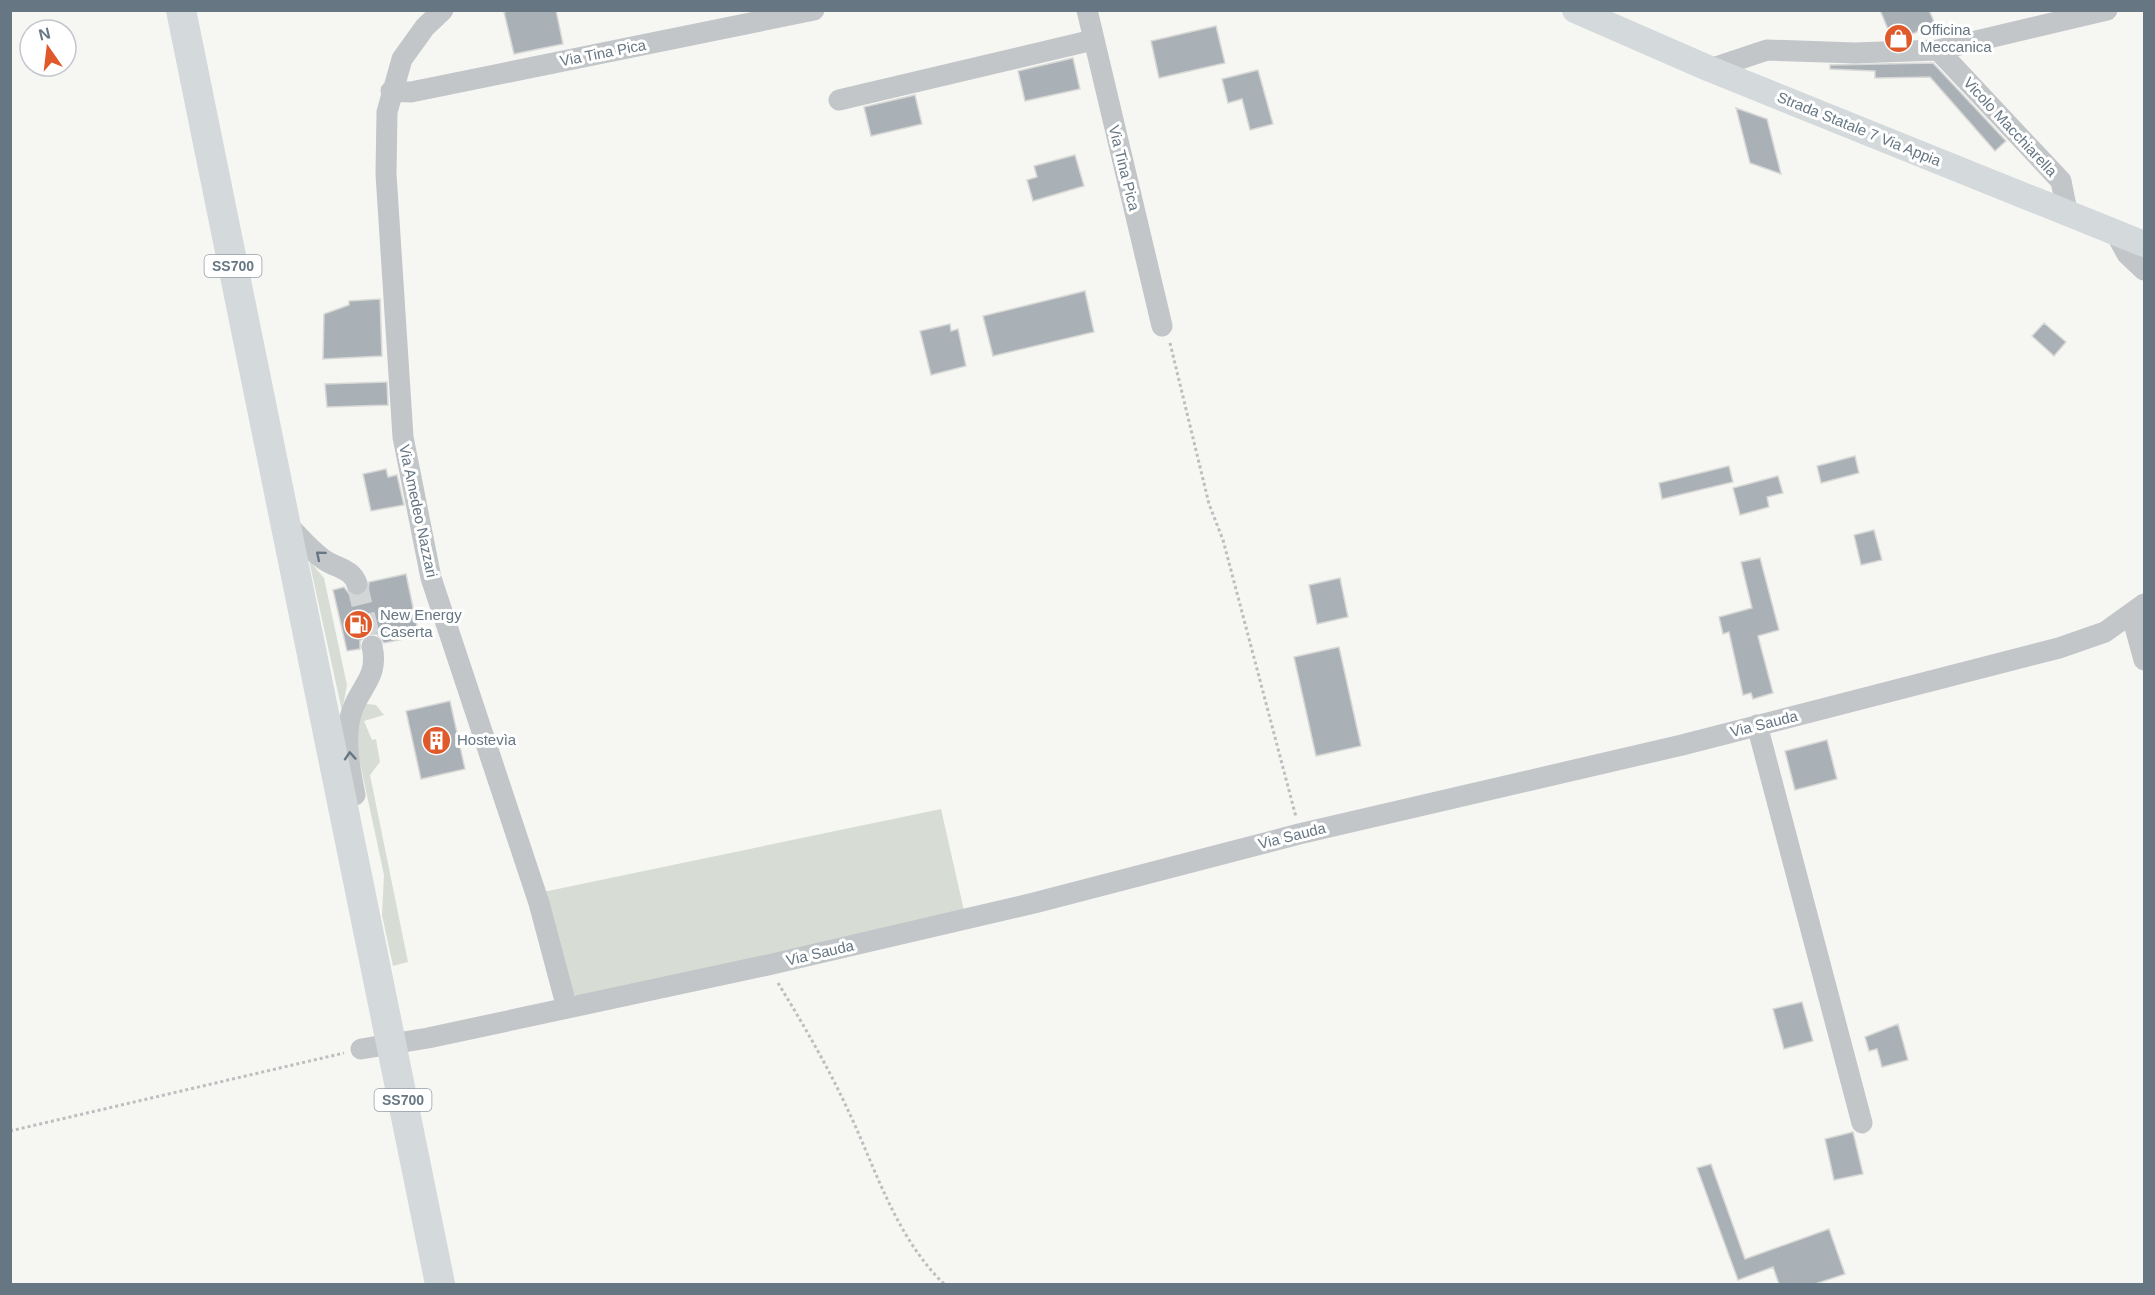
<svg xmlns="http://www.w3.org/2000/svg" width="2155" height="1295" viewBox="0 0 2155 1295" font-family="Arial,sans-serif">
<style>
.green{fill:#d7ddd4}
.building{fill:#a9b1b6;stroke:#d8d8d6;stroke-width:1.5}
.lines{fill:none;stroke-linecap:round;stroke-linejoin:round}
.minor-tunnel{stroke:#d2d6d7;stroke-width:21;stroke-dasharray:21 10;stroke-linecap:butt}
.path{stroke:#bcbec0;stroke-width:3;stroke-dasharray:3 3;stroke-linecap:butt}
.minor{stroke:#c2c6c9;stroke-width:21}
.major{stroke:#d4d9dc;stroke-width:26}
.highway{stroke:#d4d9dc;stroke-width:30}
.oneway{stroke:#667683}
.labels{text-anchor:middle;stroke-width:6;stroke-linejoin:round;paint-order:stroke}
.shield{fill:#fff;stroke:#949fa8;stroke-width:1.5}
.shield-label{font-size:14px;font-weight:bold;fill:#667683}
.poi-label{font-size:15px;fill:#667683;stroke:#fff;text-anchor:start}
.street-label{font-size:15px;fill:#667683;stroke:#fff}
</style>
<rect width="100%" height="100%" fill="#f6f6f3"/>
<path class="green" d="M309 560 324 578 347 685 342 711Z
M367 704 376 705 384 715 364 721 372 740 376 739 380 762 370 775 408 962 393 966 382 915 384 875 356 744 360 708Z
M941 809 965 915 581 999 573 994 543 892Z"/>
<path class="building" d="M513 10H556L563 44 514 54 504 12Z
M1880 10H1929L1935 24 1901 39H1892Z
M1216 26 1225 63 1159 78 1151 41Z
M1073 58 1080 89 1025 101 1018 71Z
M1933 63 2006 141 1995 151 1930 77 1875 78V71L1830 69V65Z
M1258 70 1273 124 1250 130 1242 99 1228 103 1222 79Z
M915 95 922 124 871 136 864 107Z
M1736 108 1767 119 1781 174 1750 163Z
M1075 155 1084 186 1033 201 1027 180 1037 177 1034 166Z
M1085 291 1094 332 993 356 983 316Z
M380 299 382 356 323 359 324 314 349 305V301Z
M2044 323 2066 342 2054 356 2032 336Z
M950 324 951 331 958 329 966 366 931 375 920 331Z
M387 382 388 405 327 407 325 384Z
M1855 456 1859 473 1821 483 1817 466Z
M1729 466 1733 482 1662 499 1659 483Z
M386 469 388 477 397 475 404 505 371 511 363 474Z
M1778 476 1783 493 1767 497 1769 507 1740 515 1733 488Z
M1874 530 1882 560 1861 565 1854 535Z
M1760 558 1779 630 1758 636 1773 693 1753 699 1751 693 1743 695 1729 632 1723 634 1719 617 1752 608 1741 562Z
M406 574 419 636 384 643 377 634H370L360 641V649L347 651 333 590 344 587 350 595 362 596 368 591 369 582Z
M1340 578 1348 617 1317 624 1309 585Z
M1339 647 1361 746 1316 756 1294 657Z
M450 701 465 769 421 779 406 711Z
M1827 740 1837 779 1795 790 1785 751Z
M1802 1002 1813 1041 1784 1049 1773 1009Z
M1898 1024 1908 1060 1882 1067 1877 1049 1869 1051 1865 1037Z
M1853 1132 1863 1174 1834 1180 1825 1139Z
M1711 1164 1745 1259 1829 1229 1845 1274 1815 1284H1779L1773 1267 1738 1280 1697 1168Z"/>
<g class="lines">
<path class="minor-tunnel" d="M357 584 372 646"/>
<path class="path" d="M1170 343 1209 504 1223 540 1296 817
M778 983C803 1024 827 1065 847 1108 876 1169 895 1236 944 1284
M10 1131 344 1053"/>
<path class="minor" d="M443 10 425 27 402 59 387 112 386 174 403 437 431 578 539 903 567 1008
M1087 10 1162 326
M1938 50 2061 181 2067 211
M1710 69 1767 50 1855 53 1938 50 2107 10
M391 91 411 92 814 10
M839 100 1093 40
M2115 232 2127 254 2144 270
M285 522C297 534 309 549 323 559 335 568 352 568 357 584
M2132 616 2144 660
M1757 725 1862 1123
M355 795C350 770 343 736 352 711 361 685 379 677 372 646
M361 1049 428 1038 768 965 1034 903 1299 834 1682 745 2059 648 2105 632 2144 604"/>
<path class="major" d="M1575 10 1710 69 2144 244"/>
<path class="highway" d="M181 10 440 1284"/>
</g>
<defs><path id="oneway-chevron" d="M-2-3.5L2.5 0L-2 3.5" fill="none" stroke-width="1.6" stroke-linecap="round" stroke-linejoin="round" transform="scale(1.5)"/></defs>
<g class="oneway">
<use href="#oneway-chevron" transform="translate(320 555) rotate(-140)"/>
<use href="#oneway-chevron" transform="translate(350 756) rotate(-94)"/>
</g>
<defs>
<symbol id="shop-disc" viewBox="-11 -11 22 22"><circle r="9.5" fill="#df592b" stroke="#fff"/><path d="M-5-2.5h2.3a2.7 3.5 0 0 1 5.4 0H5L5.5 6h-11ZM-1.5-2.5h3a1.5 2.3 0 0 0-3 0Z" fill="#fff"/></symbol>
<symbol id="fuel-disc" viewBox="-11 -11 22 22"><circle r="9.5" fill="#df592b" stroke="#fff"/><path d="M-5.5-6h7V0h2V4h1.3V-2.5L3-4.5l.8-.8L6-3V5H2.5V1h-1V6h-7ZM-4.2-4.7v3.2H.2V-4.7Z" fill="#fff"/></symbol>
<symbol id="building-disc" viewBox="-11 -11 22 22"><circle r="9.5" fill="#df592b" stroke="#fff"/><path d="M-4-6H4V6H1V3H-1V6H-4ZM-2.5-4.3h1.7v1.8h-1.7ZM.8-4.3h1.7v1.8H.8ZM-2.5-1h1.7V.8h-1.7ZM.8-1h1.7V.8H.8Z" fill="#fff"/></symbol>
</defs>
<g fill-rule="evenodd">
<use href="#shop-disc" x="1882" y="22" width="33" height="33"/>
<use href="#fuel-disc" x="342" y="608" width="33" height="33"/>
<use href="#building-disc" x="420" y="724" width="33" height="33"/>
</g>
<g class="labels">
<g class="shield">
<rect x="204.5" y="255" width="57" height="22" rx="4.5"/>
<rect x="374.5" y="1089" width="57" height="22" rx="4.5"/>
</g>
<g class="shield-label">
<text x="233" y="271">SS700</text>
<text x="403" y="1105">SS700</text>
</g>
<g class="poi-label">
<text x="1920" y="35">Officina<tspan x="1920" dy="17">Meccanica</tspan></text>
<text x="380" y="620">New Energy<tspan x="380" dy="17">Caserta</tspan></text>
<text x="457" y="745">Hostevìa</text>
</g>
<g class="street-label">
<text transform="translate(603 53) rotate(-11)" y="5">Via Tina Pica</text>
<text transform="translate(2010 127) rotate(47)" y="5">Vicolo Macchiarella</text>
<text transform="translate(1859 129) rotate(22)" y="5">Strada Statale 7 Via Appia</text>
<text transform="translate(1124 168) rotate(76)" y="5">Via Tina Pica</text>
<text transform="translate(418 511) rotate(78)" y="5">Via Amedeo Nazzari</text>
<text transform="translate(1764 724) rotate(-14)" y="5">Via Sauda</text>
<text transform="translate(1292 836) rotate(-14)" y="5">Via Sauda</text>
<text transform="translate(820 953) rotate(-13)" y="5">Via Sauda</text>
</g>
</g>
<rect width="2155" height="1295" fill="none" stroke="#667683" stroke-width="24"/>
<g transform="translate(48 48) rotate(346)"><circle r="28" fill="#ffffff" stroke="#c2c8cd" stroke-width="1.5"/>
<path d="M0-4.5L10 22L0 15L-10 22Z" fill="#df592b"/>
<text y="-9" font-size="16" font-weight="bold" text-anchor="middle" fill="#667683">N</text>
</g>
</svg>
